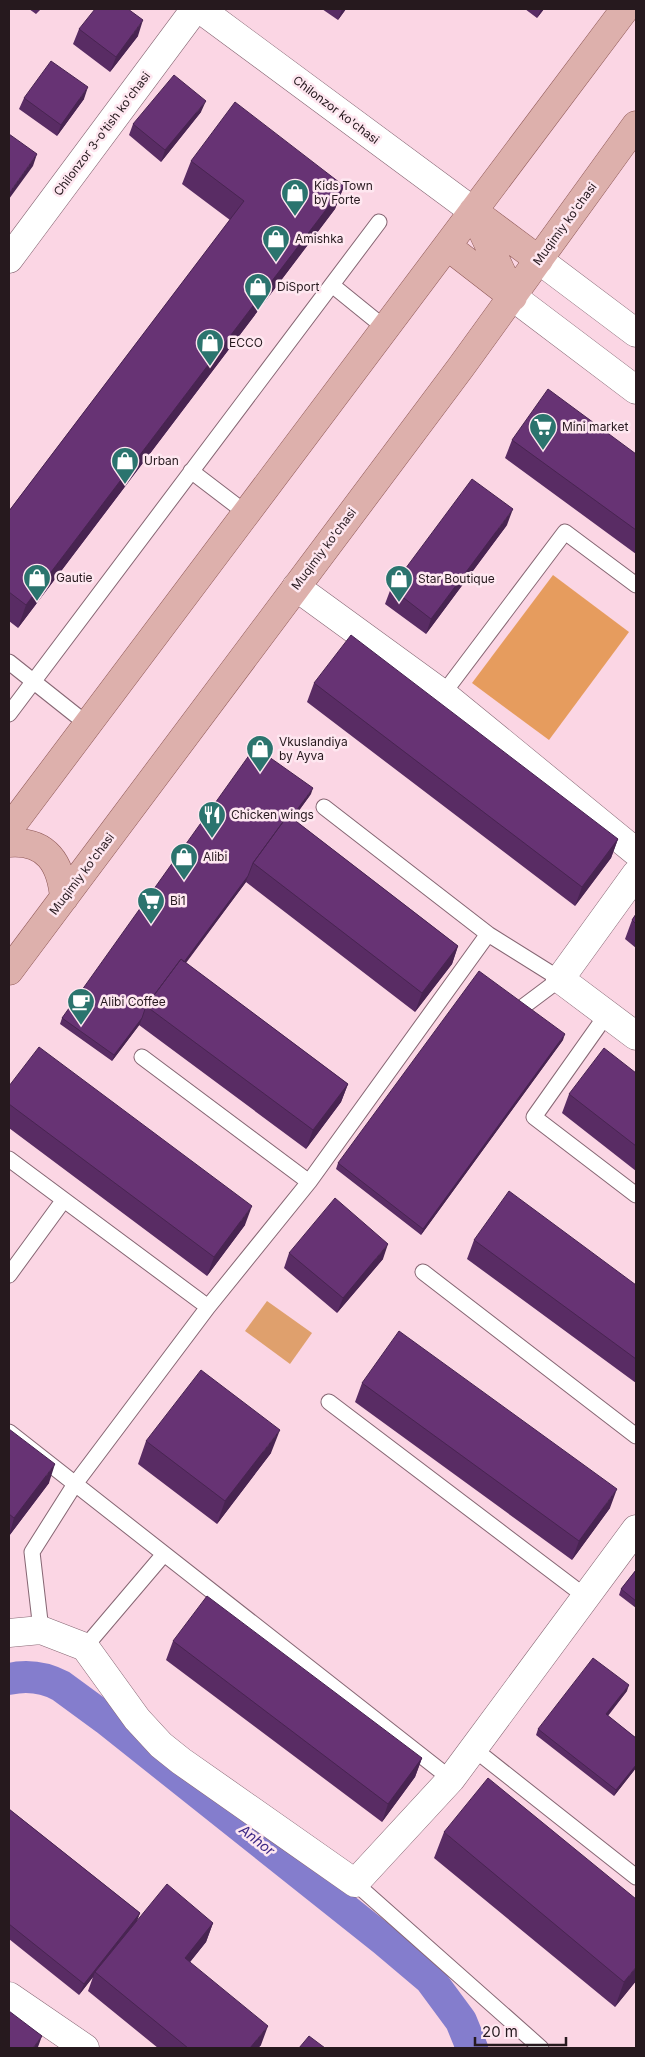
<svg xmlns="http://www.w3.org/2000/svg" width="645" height="2057" viewBox="0 0 645 2057" font-family="Inter,sans-serif">
<style>
.green{fill:#dfa06d}
.forest{fill:#e69c5e}
.lines{fill:none;stroke-linecap:round;stroke-linejoin:round}
.canal{stroke:#847dcd;stroke-width:32}
.lane-casing{stroke:#866673;stroke-width:17}
.street-casing{stroke:#866673;stroke-width:29}
.secondary-casing{stroke:#866673;stroke-width:29}
.primary-casing{stroke:#8f5957;stroke-width:29}
.lane{stroke:#fff;stroke-width:15}
.street{stroke:#fff;stroke-width:28}
.secondary{stroke:#fff;stroke-width:28}
.primary{stroke:#ddb0ac;stroke-width:28}
.wall{fill:#592c64}
.shaded-wall{fill:#482451}
.building{fill:#673374;stroke:#482451}
.labels{text-anchor:middle;stroke-width:5;stroke-linejoin:round;paint-order:stroke}
.street-label{font-size:12px;fill:#26191e;stroke:#fee7f0}
.poi-label{font-size:12px;fill:#26191e;stroke:#fee7f0;text-anchor:start}
.water-label{font-size:14px;font-style:italic;fill:#3c2785;stroke:#fee7f0}
</style>
<rect width="100%" height="100%" fill="#fbd6e4"/>
<path class="green" d="M267 1301 312 1333 290 1364 245 1331Z"/>
<path class="forest" d="M553 575 629 632 549 740 472 683Z"/>
<g class="lines">
<path class="canal" d="M9 1679C27 1675 44 1677 61 1686L106 1719 385 1941 430 1979 461 2021 472 2048"/>
<defs>
<path id="lane" d="M332 285 385 328
M191 471 246 513
M9 662 87 724
M443 694 565 532 636 585
M9 714 379 222
M324 807 488 934
M607 1014 534 1117 636 1195
M142 1057 309 1182
M9 1159 208 1307
M423 1272 636 1436
M9 1275 63 1201
M329 1402 586 1597
M9 1432 451 1779
M41 1630 32 1552 75 1484 208 1307 309 1182 488 934 560 979 520 1009 513 1019
M85 1647 164 1554
M474 1749 636 1877
M355 1883 541 2048"/>
<path id="street" d="M9 259 195 9
M296 587 443 694 636 852
M636 874 560 979 636 1036
M9 1633 41 1630 85 1647 137 1719 161 1745 181 1761 355 1883 451 1779 636 1529
M9 1996 85 2048"/>
<path id="secondary" d="M200 9 473 211
M539 260 636 333
M513 297 636 390"/>
<path id="primary" d="M473 211 513 297
M476 213 539 260
M447 246 509 294
M9 829 625 9
M9 843C47 840 61 864 64 898
M9 971 461 367 636 125"/>
</defs>
<use href="#lane" class="lane-casing"/>
<use href="#street" class="street-casing"/>
<use href="#secondary" class="secondary-casing"/>
<use href="#primary" class="primary-casing"/>
<use href="#lane" class="lane"/>
<use href="#street" class="street"/>
<use href="#secondary" class="secondary"/>
<use href="#primary" class="primary"/>
</g>
<path class="wall" d="M29 9H41L36 14Z
M322 9H346L338 20Z
M525 9H544L537 18Z
M79 29 138 36 110 72 73 44Z
M24 98 84 99 57 136 19 109Z
M201 112 161 162 129 135 133 124Z
M191 161 344 186 335 209 18 628 9 621V511L230 220 182 184Z
M512 440 636 454V554L505 458Z
M507 525 426 634 385 604 391 588Z
M314 683 618 839 611 858 575 906 307 702Z
M311 794 293 819 458 946 452 964 415 1012 246 882 186 963 348 1084 341 1102 306 1149 139 1025 140 1024 112 1061 60 1024 62 1018Z
M636 914V948L625 939 632 920Z
M563 1040 421 1235 336 1169 338 1163Z
M636 1073V1171L562 1113 569 1094Z
M9 1086 245 1225 207 1276 9 1128Z
M474 1240 636 1285V1383L467 1259Z
M289 1253 383 1259 337 1313 284 1268Z
M362 1383 610 1508 572 1560 355 1402Z
M9 1429 49 1483 9 1536Z
M146 1441 271 1453 217 1524 138 1464Z
M636 1570V1608L619 1595 621 1589Z
M173 1641 422 1758 415 1777 382 1822 166 1660Z
M627 1691 608 1716 636 1738V1768L614 1796 536 1735 538 1729Z
M9 1809 140 1913 136 1922 213 1923 206 1942 190 1962 261 2045 258 2048H158L88 1991 93 1977 79 1995 9 1939Z
M444 1832 636 1981 615 2007 434 1858Z"/>
<path class="shaded-wall" d="M342 9H346L338 20Z
M541 9H544L537 18Z
M143 20 138 36 110 72 116 57Z
M88 87 84 99 57 136 61 125Z
M206 101 201 112 161 162 165 150Z
M37 154 33 166 9 199V195L10 192Z
M344 186 335 209 18 628 26 605Z
M513 509 507 525 426 634 431 619Z
M313 788 311 794 257 867 256 865Z
M618 839 611 858 575 906 582 887Z
M248 876 246 882 151 1009 149 1008Z
M458 946 452 964 415 1012 422 993Z
M142 1018 140 1024 112 1061 114 1055Z
M565 1034 563 1040 421 1235 423 1229Z
M348 1084 341 1102 306 1149 313 1130Z
M252 1206 245 1225 207 1276 214 1257Z
M388 1244 383 1259 337 1313 343 1298Z
M280 1430 271 1453 217 1524 225 1501Z
M55 1464 49 1483 9 1536 14 1518Z
M617 1489 610 1508 572 1560 579 1541Z
M629 1685 627 1691 604 1720 606 1714Z
M422 1758 415 1777 382 1822 388 1804Z
M636 1765V1768L614 1796 616 1790Z
M140 1913 136 1924 95 1972 93 1977 79 1995 84 1984Z
M213 1923 206 1942 178 1977 185 1958Z
M636 1967V1981L615 2007 624 1982Z
M268 2026 261 2045 258 2048H250Z
M42 2036 38 2047 37 2048H33Z"/>
<path class="building" d="M95 9H128L143 20 116 57 79 29Z
M51 61 88 87 61 125 24 98Z
M174 75 206 101 165 150 133 124Z
M235 102 344 186 26 605 9 592V511L244 201 191 161Z
M9 134 37 154 10 192 9 191Z
M548 389 636 454V530L512 440Z
M472 479 513 509 431 619 391 588Z
M351 635 618 839 582 887 314 683Z
M255 747 313 788 291 818 288 815 253 863 248 876 184 962 181 959 146 1006 142 1018 114 1055 62 1018Z
M288 815 458 946 422 993 253 863Z
M636 914V924L632 920Z
M181 959 348 1084 313 1130 146 1006Z
M479 971 565 1034 423 1229 338 1163Z
M39 1047 252 1206 214 1257 9 1104V1086Z
M604 1048 636 1073V1146L569 1094Z
M509 1191 636 1285V1359L474 1240Z
M335 1198 388 1244 343 1298 289 1253Z
M399 1331 617 1489 579 1541 362 1383Z
M201 1370 280 1430 225 1501 146 1441Z
M9 1429 55 1464 14 1518 9 1514Z
M636 1570V1601L621 1589Z
M207 1596 422 1758 388 1804 173 1641Z
M593 1658 629 1685 606 1714 636 1738V1765L616 1790 538 1729Z
M488 1778 636 1899V1967L624 1982 444 1832Z
M9 1809 140 1913 84 1984 9 1924Z
M167 1884 213 1923 185 1958 268 2026 250 2048H188L95 1972Z
M9 2011 42 2036 33 2048H9Z
M309 2036 325 2048H299Z"/>
<defs>
<symbol id="shop-pin" viewBox="-11 -11 22 30"><path d="M0 17L-7.5 6A9.5 9.5 0 1 1 7.5 6Z" fill="#2b746e" stroke="#fee7f0"/><path d="M-5-2.5h2.3a2.7 3.5 0 0 1 5.4 0H5L5.5 6h-11ZM-1.5-2.5h3a1.5 2.3 0 0 0-3 0Z" fill="#fff"/></symbol>
<symbol id="supermarket-pin" viewBox="-11 -11 22 30"><path d="M0 17L-7.5 6A9.5 9.5 0 1 1 7.5 6Z" fill="#2b746e" stroke="#fee7f0"/><path d="M-6-5.5h2.5l.6 2H6L4.5 2H-2.5L-4.4-4H-6ZM-1.5 3.2a1.3 1.3 0 1 0 .1 0ZM3 3.2a1.3 1.3 0 1 0 .1 0Z" fill="#fff"/></symbol>
<symbol id="restaurant-pin" viewBox="-11 -11 22 30"><path d="M0 17L-7.5 6A9.5 9.5 0 1 1 7.5 6Z" fill="#2b746e" stroke="#fee7f0"/><path d="M-5-6h1v4h1v-4h1v4h1v-4h1v5L-1.5 .5V6h-2V.5L-5-1ZM5-6V6H3V1.5H1.5Q1.5-4 5-6Z" fill="#fff"/></symbol>
<symbol id="cafe-pin" viewBox="-11 -11 22 30"><path d="M0 17L-7.5 6A9.5 9.5 0 1 1 7.5 6Z" fill="#2b746e" stroke="#fee7f0"/><path d="M-5.5-4.5H6V0H3Q3 3.5 0 3.5H-2.5Q-5.5 3.5-5.5 0ZM3-3.2v2h1.7v-2ZM-6 4.5H4V6H-6Z" fill="#fff"/></symbol>
</defs>
<g fill-rule="evenodd">
<use href="#shop-pin" x="279" y="177" width="32" height="43"/>
<use href="#shop-pin" x="260" y="223" width="32" height="43"/>
<use href="#shop-pin" x="242" y="271" width="32" height="43"/>
<use href="#shop-pin" x="194" y="327" width="32" height="43"/>
<use href="#supermarket-pin" x="527" y="411" width="32" height="43"/>
<use href="#shop-pin" x="109" y="445" width="32" height="43"/>
<use href="#shop-pin" x="21" y="562" width="32" height="43"/>
<use href="#shop-pin" x="383" y="563" width="32" height="43"/>
<use href="#shop-pin" x="244" y="733" width="32" height="43"/>
<use href="#restaurant-pin" x="196" y="799" width="32" height="43"/>
<use href="#shop-pin" x="168" y="841" width="32" height="43"/>
<use href="#supermarket-pin" x="135" y="885" width="32" height="43"/>
<use href="#cafe-pin" x="65" y="986" width="32" height="43"/>
</g>
<g class="labels">
<g class="street-label">
<text transform="translate(336 110) rotate(37)" y="4">Chilonzor ko'chasi</text>
<text transform="translate(102 134) rotate(-53)" y="4">Chilonzor 3-o'tish ko'chasi</text>
<text transform="translate(565 224) rotate(-54)" y="4">Muqimiy ko'chasi</text>
<text transform="translate(324 549) rotate(-53)" y="4">Muqimiy ko'chasi</text>
<text transform="translate(82 874) rotate(-53)" y="4">Muqimiy ko'chasi</text>
</g>
<g class="poi-label">
<text x="314" y="190">Kids Town<tspan x="314" dy="14">by Forte</tspan></text>
<text x="295" y="243">Amishka</text>
<text x="277" y="291">DiSport</text>
<text x="229" y="347">ECCO</text>
<text x="562" y="431">Mini market</text>
<text x="144" y="465">Urban</text>
<text x="56" y="582">Gautie</text>
<text x="418" y="583">Star Boutique</text>
<text x="279" y="746">Vkuslandiya<tspan x="279" dy="14">by Ayva</tspan></text>
<text x="231" y="819">Chicken wings</text>
<text x="203" y="861">Alibi</text>
<text x="170" y="905">Bi1</text>
<text x="100" y="1006">Alibi Coffee</text>
</g>
<g class="water-label">
<text transform="translate(257 1840) rotate(38)" y="5">Anhor</text>
</g>
</g>
<rect width="645" height="2057" fill="none" stroke="#26191e" stroke-width="20"/>
<path d="M475 2037v8h91v-8" fill="none" stroke="#26191e" stroke-width="2.5"/>
<text x="482" y="2037" font-size="15" fill="#26191e" stroke="#fee7f0" stroke-width="4" paint-order="stroke">20 m</text>
</svg>
